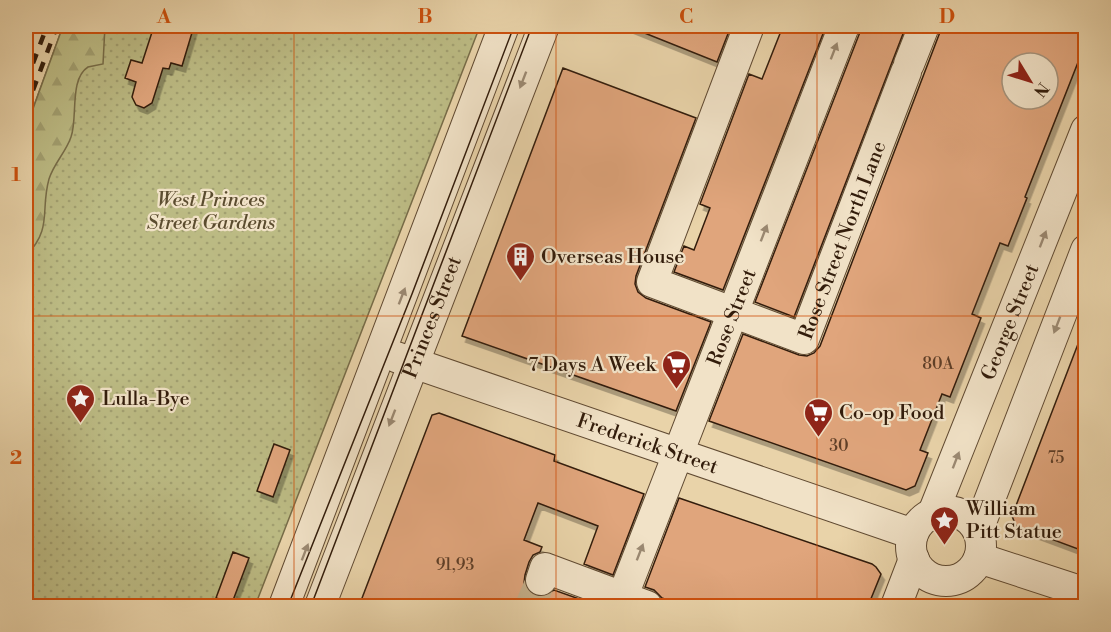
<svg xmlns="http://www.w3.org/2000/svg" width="1111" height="632" viewBox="0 0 1111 632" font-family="'Libre Bodoni',serif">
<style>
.grass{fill:url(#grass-dots);stroke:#776c48;stroke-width:1.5}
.forest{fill:url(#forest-firs);stroke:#776c48;stroke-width:1.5}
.building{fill:#e0a57b;stroke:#321c0b;stroke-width:1.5;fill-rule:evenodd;filter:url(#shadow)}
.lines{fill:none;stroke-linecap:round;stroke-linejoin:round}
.minor-tunnel{stroke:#c4ae89;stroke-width:30;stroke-dasharray:30 15;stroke-linecap:butt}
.minor-casing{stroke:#604a32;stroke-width:32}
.minor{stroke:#f1e2c7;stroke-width:30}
.tram{stroke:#321c0b;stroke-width:1.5}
.rail{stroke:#321c0b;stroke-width:4.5;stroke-dasharray:10 10;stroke-linecap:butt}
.oneway{fill:#9b8972}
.grid{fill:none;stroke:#cd500c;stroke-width:1.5;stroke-opacity:0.55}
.labels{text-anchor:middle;stroke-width:4.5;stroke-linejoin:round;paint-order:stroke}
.number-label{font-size:16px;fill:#5e3e27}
.park-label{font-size:20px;font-style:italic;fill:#5b4c2f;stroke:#f1e2c7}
.street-label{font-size:20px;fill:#321c0b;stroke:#f1e2c7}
.poi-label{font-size:20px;fill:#321c0b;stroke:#f1e2c7;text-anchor:start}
.neatline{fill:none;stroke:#cd500c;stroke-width:2}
.grid-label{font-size:20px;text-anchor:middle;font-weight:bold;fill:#cd500c}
</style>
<defs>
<pattern id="grass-dots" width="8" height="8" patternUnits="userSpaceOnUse" patternTransform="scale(1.5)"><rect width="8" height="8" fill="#bcbb84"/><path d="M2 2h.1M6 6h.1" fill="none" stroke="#a2a071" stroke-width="1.8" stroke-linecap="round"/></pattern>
<pattern id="forest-firs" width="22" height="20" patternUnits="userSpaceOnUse" patternTransform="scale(1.5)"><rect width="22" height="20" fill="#bcbb84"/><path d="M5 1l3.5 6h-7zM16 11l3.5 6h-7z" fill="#a2a071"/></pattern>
<filter id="shadow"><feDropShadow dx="3.5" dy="6" stdDeviation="0" flood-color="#0004"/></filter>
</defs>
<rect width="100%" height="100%" fill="#e9d3a9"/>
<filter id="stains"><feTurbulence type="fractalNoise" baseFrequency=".00333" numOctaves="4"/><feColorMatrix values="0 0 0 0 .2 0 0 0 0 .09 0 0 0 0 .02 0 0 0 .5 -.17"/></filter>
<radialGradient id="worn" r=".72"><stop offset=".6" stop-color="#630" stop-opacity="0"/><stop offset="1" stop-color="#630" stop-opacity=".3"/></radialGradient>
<path class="grass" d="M63 26H480L255 606H26V128Z"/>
<path class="forest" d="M63 26H105L103 64 88 67C69 79 78 118 71 137 66 152 54 163 49 179 40 211 53 228 26 256V128Z"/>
<path class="building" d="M154 26H194L182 66 171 63 169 69 163 68 152 103 144 108 136 105 132 97 136 82 125 78 131 60 142 63Z
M627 26H731L717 62Z
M783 26H826L723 290 674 272 684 246 694 250 710 208 700 204 749 74 762 79Z
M861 26H906L794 317 755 302 860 32Z
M941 26H1086V42L1025 197 1027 198 1008 246 1000 243 972 314 981 318 950 397 942 394 920 450 928 453 915 486 906 490 709 421 743 334 799 355 807 356 814 353 820 346 940 32ZM1012 63H1048V99H1012Z
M563 68 696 118 636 276 635 284 638 292 646 298 711 322 676 411 462 336Z
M1083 331H1086V552L1016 526 1012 516Z
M439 413 555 455 554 461 644 494 613 575 584 564 598 526 538 503 524 540 542 547 540 552 533 555 529 562 525 575 524 583 528 591 535 596 544 597 554 590 599 606H359L432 415Z
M274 444 290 450 273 497 257 491Z
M679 498 872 564 876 567 881 574 868 606H683L662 598 654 590 645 587Z
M233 552 249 558 232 603 216 598Z"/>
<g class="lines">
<path class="minor-tunnel" d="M530 606 541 580"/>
<defs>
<g id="minor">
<path id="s1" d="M749 26 652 282 804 339 906 72"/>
<path d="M909 64 924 26"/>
<path id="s2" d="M396 357 913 534"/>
<circle cx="946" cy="546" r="35"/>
<path id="s3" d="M933 513 1086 130"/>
<path d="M978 530 1086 250"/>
<path d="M979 558 1086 593"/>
<path d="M541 580 545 568 647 606"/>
<path d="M284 606 504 26"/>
<path id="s4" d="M320 606 544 26"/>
<path id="s5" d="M619 606 844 26"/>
<path d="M896 606 914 559"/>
</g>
</defs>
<use href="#minor" class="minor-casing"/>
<use href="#minor" class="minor"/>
<path class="tram" d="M288 606 412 294 514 26
M311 606 532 26"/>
<path class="rail" d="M26 40 31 26
M26 82 47 26
M26 109 57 26"/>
</g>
<defs><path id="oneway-solid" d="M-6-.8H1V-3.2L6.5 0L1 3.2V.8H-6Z" transform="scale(1.5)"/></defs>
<g class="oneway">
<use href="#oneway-solid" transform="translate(834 51) rotate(-69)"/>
<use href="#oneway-solid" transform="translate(523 80) rotate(111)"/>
<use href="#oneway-solid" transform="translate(764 233) rotate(-69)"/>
<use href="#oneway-solid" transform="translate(1043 239) rotate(-69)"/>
<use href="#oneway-solid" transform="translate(402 296) rotate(-69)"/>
<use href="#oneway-solid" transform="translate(1057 325) rotate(111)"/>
<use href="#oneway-solid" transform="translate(392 418) rotate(111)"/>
<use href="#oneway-solid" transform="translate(956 460) rotate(-69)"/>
<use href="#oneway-solid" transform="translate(305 552) rotate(-69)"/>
<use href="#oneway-solid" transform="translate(640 552) rotate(-69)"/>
</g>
<path class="grid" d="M294 26V606M556 26V606M817 26V606M26 316H1086"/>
<defs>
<symbol id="building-pin" viewBox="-11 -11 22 30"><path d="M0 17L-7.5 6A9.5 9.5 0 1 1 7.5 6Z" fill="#8f2418" stroke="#f1e2c7"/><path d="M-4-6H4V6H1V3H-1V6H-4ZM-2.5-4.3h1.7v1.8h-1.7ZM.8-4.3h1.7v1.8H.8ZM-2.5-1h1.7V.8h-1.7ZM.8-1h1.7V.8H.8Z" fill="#fff"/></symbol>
<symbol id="supermarket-pin" viewBox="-11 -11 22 30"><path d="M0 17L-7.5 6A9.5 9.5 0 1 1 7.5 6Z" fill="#8f2418" stroke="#f1e2c7"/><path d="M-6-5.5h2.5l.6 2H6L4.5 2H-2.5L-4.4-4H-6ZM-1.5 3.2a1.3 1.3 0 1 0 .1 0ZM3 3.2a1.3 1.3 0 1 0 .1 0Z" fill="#fff"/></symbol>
<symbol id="sight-pin" viewBox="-11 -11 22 30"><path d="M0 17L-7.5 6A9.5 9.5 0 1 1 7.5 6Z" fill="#8f2418" stroke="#f1e2c7"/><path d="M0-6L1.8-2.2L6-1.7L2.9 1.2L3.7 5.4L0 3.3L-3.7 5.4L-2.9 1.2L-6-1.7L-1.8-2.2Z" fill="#fff"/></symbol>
</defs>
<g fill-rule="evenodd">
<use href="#building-pin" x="504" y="240" width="33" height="45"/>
<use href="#supermarket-pin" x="660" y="348" width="33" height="45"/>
<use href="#sight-pin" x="64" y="382" width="33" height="45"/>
<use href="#supermarket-pin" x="802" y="396" width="33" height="45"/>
<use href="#sight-pin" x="928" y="504" width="33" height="45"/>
</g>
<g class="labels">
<g class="number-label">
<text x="938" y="369">80A</text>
<text x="839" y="451">30</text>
<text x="1056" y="463">75</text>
<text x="455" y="570">91,93</text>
</g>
<g class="park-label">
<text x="211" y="206">West Princes<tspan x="211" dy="23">Street Gardens</tspan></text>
</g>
<g class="street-label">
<text dy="7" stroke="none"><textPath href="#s1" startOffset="542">Rose Street North Lane</textPath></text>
<text dy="7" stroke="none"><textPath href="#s4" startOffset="310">Princes Street</textPath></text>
<text dy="7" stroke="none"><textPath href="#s5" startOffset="310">Rose Street</textPath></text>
<text dy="7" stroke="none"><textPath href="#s3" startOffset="206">George Street</textPath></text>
<text dy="7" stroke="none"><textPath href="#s2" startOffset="266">Frederick Street</textPath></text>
</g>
<g class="poi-label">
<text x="541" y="263">Overseas House</text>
<text x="656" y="371" text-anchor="end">7 Days A Week</text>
<text x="102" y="405">Lulla-Bye</text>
<text x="839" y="419">Co-op Food</text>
<text x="966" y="515">William<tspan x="966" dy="23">Pitt Statue</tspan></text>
</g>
</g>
<rect width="1111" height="632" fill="none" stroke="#e9d3a9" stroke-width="66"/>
<g transform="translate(1030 81) rotate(128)"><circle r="28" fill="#f1e2c7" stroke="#a5937c" stroke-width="1.5"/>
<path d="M0-4.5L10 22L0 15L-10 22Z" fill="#8f2418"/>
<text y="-9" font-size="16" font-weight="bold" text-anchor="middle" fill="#321c0b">N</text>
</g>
<rect x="33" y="33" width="1045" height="566" class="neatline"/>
<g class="grid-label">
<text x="164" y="23">A</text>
<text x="425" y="23">B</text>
<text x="686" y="23">C</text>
<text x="947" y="23">D</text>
<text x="16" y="181">1</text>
<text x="16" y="464">2</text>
</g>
<rect width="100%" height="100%" filter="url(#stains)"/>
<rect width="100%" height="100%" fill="url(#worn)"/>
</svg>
